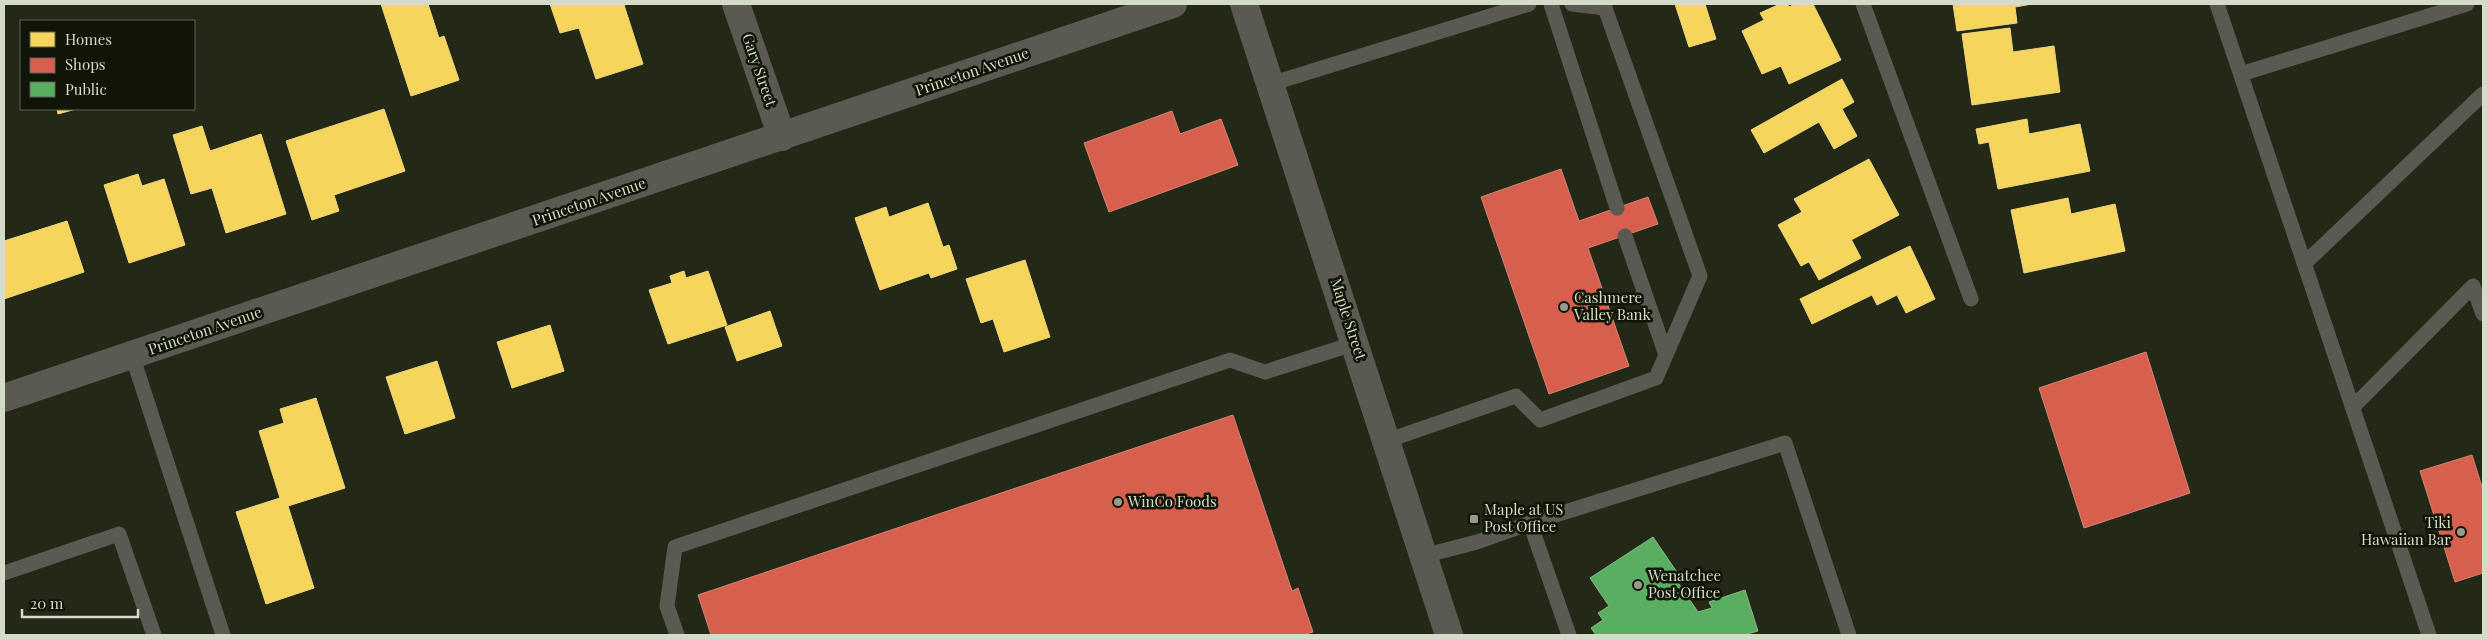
<svg xmlns="http://www.w3.org/2000/svg" width="2487" height="639" viewBox="0 0 2487 639" font-family="'Playfair Display',serif">
<style>
.homes{fill:#f6d55c;stroke:#ecd77d}
.shops{fill:#d6604d;stroke:#d58572}
.public{fill:#5aae61;stroke:#7fbc80}
.lines{fill:none;stroke-linecap:round;stroke-linejoin:round}
.service{stroke:#5a5a53;stroke-width:15}
.minor{stroke:#5a5a53;stroke-width:28}
.tertiary{stroke:#5a5a53;stroke-width:28}
.poi-dot{fill:#969c8b;stroke:#111508;stroke-width:2}
.labels{text-anchor:middle;stroke-width:5;stroke-linejoin:round;paint-order:stroke}
.street-label{font-size:15px;fill:#d4dbc9;stroke:#111508}
.poi-label{font-size:15px;fill:#d4dbc9;stroke:#111508;text-anchor:start}
</style>
<rect width="100%" height="100%" fill="#232817"/>
<path class="homes" d="M381 4H428L439 38 444 36 459 80 411 96Z
M550 4H629L624 5 643 64 596 79 579 28 560 33Z
M1675 4H1705L1716 39 1689 47Z
M1780 4H1788L1789 7 1795 4H1813L1841 60 1789 84 1781 66 1762 74 1742 31 1764 20 1760 13Z
M1953 4H2032L2015 7 2017 23 1957 31Z
M2010 28 2013 52 2054 46 2060 92 1972 105 1962 34Z
M1842 79 1854 102 1842 109 1857 136 1834 149 1819 122 1764 153 1751 130Z
M57 109H76L58 114Z
M384 109 405 171 334 195 339 211 312 220 286 141Z
M2027 119 2029 134 2080 124 2090 171 1998 189 1989 142 1979 144 1976 129Z
M202 126 210 151 261 134 286 214 226 233 212 188 191 194 173 135Z
M1869 159 1899 215 1801 266 1778 225 1802 212 1794 199Z
M138 174 142 186 164 179 185 245 129 263 104 185Z
M2068 198 2071 214 2115 204 2125 251 2024 273 2011 210Z
M928 203 943 247 949 245 957 269 931 278 929 273 880 290 855 218 886 207 889 217Z
M67 221 84 272 4 299V241Z
M1851 239 1861 258 1819 280 1809 262Z
M1910 246 1935 299 1906 313 1897 295 1877 305 1872 295 1812 324 1800 299Z
M1025 260 1050 337 1004 352 993 319 981 323 966 279Z
M684 271 686 278 708 271 727 325 668 344 649 290 672 283 670 276Z
M770 311 782 346 737 361 725 327Z
M550 325 564 371 512 388 497 342Z
M437 361 455 418 405 434 386 377Z
M316 398 345 488 288 506 314 588 266 604 236 512 280 498 259 431 284 423 280 409Z"/>
<path class="shops" d="M1172 111 1180 134 1221 119 1238 165 1109 212 1084 143Z
M1561 169 1579 221 1648 197 1658 224 1588 248 1629 366 1549 394 1481 197Z
M2146 352 2190 493 2084 528 2039 388Z
M1233 415 1292 591 1298 588 1313 632 1303 635H711L698 595Z
M2472 455 2483 490V573L2455 582 2420 471Z"/>
<path class="public" d="M1653 537 1681 578 1677 581 1698 612 1712 608 1709 602 1745 590 1758 631 1744 635H1596L1591 628 1603 620 1598 613 1609 606 1590 578Z"/>
<g class="lines">
<path class="service" d="M1551 4 1617 208
M1863 4 1971 299
M2217 4 2429 635
M2241 74 2467 4
M1270 84 1529 4
M1625 236 1666 355
M2305 263 2483 94
M132 355 223 635
M2353 407 2473 286 2483 314
M1386 441 1516 396 1540 420 1656 378 1700 276 1605 8 1572 4
M1530 523 1569 635
M1423 556 1477 542 1530 523 1785 443 1849 635
M4 573 119 534 154 635
M677 635 667 606 675 547 1230 360 1265 372 1356 343"/>
<path class="minor" d="M736 4 782 137
M4 398 1173 4"/>
<path class="tertiary" d="M1244 4 1449 635"/>
</g>
<g class="poi-dot">
<circle cx="1564" cy="307" r="5"/>
<circle cx="1118" cy="502" r="5"/>
<rect x="1469" y="514" width="10" height="10" rx="2.5"/>
<circle cx="2461" cy="532" r="5"/>
<circle cx="1638" cy="585" r="5"/>
</g>
<g class="labels">
<g class="street-label">
<text transform="translate(759 70) rotate(71)" y="5">Gary Street</text>
<text transform="translate(972 72) rotate(-19)" y="5">Princeton Avenue</text>
<text transform="translate(589 202) rotate(-19)" y="5">Princeton Avenue</text>
<text transform="translate(1348 319) rotate(72)" y="5">Maple Street</text>
<text transform="translate(205 331) rotate(-19)" y="5">Princeton Avenue</text>
</g>
<g class="poi-label">
<text x="1574" y="303">Cashmere<tspan x="1574" dy="17">Valley Bank</tspan></text>
<text x="1128" y="507">WinCo Foods</text>
<text x="1484" y="515">Maple at US<tspan x="1484" dy="17">Post Office</tspan></text>
<text x="2451" y="528" text-anchor="end">Tiki<tspan x="2451" dy="17">Hawaiian Bar</tspan></text>
<text x="1648" y="581">Wenatchee<tspan x="1648" dy="17">Post Office</tspan></text>
</g>
</g>
<rect width="2487" height="639" fill="none" stroke="#d4dbc9" stroke-width="10"/>
<rect x="20" y="20" width="175" height="90" fill="#111508" stroke="#5f6455"/>
<rect x="30" y="32" width="25" height="15" fill="#f6d55c" stroke="#5f6455"/>
<text x="65" y="45" font-size="15" fill="#d4dbc9">Homes</text>
<rect x="30" y="58" width="25" height="15" fill="#d6604d" stroke="#5f6455"/>
<text x="65" y="70" font-size="15" fill="#d4dbc9">Shops</text>
<rect x="30" y="82" width="25" height="15" fill="#5aae61" stroke="#5f6455"/>
<text x="65" y="95" font-size="15" fill="#d4dbc9">Public</text>
<path d="M22 609v8h116v-8" fill="none" stroke="#d4dbc9" stroke-width="2.5"/>
<text x="30" y="609" font-size="15" fill="#d4dbc9" stroke="#111508" stroke-width="4" paint-order="stroke">20 m</text>
</svg>
